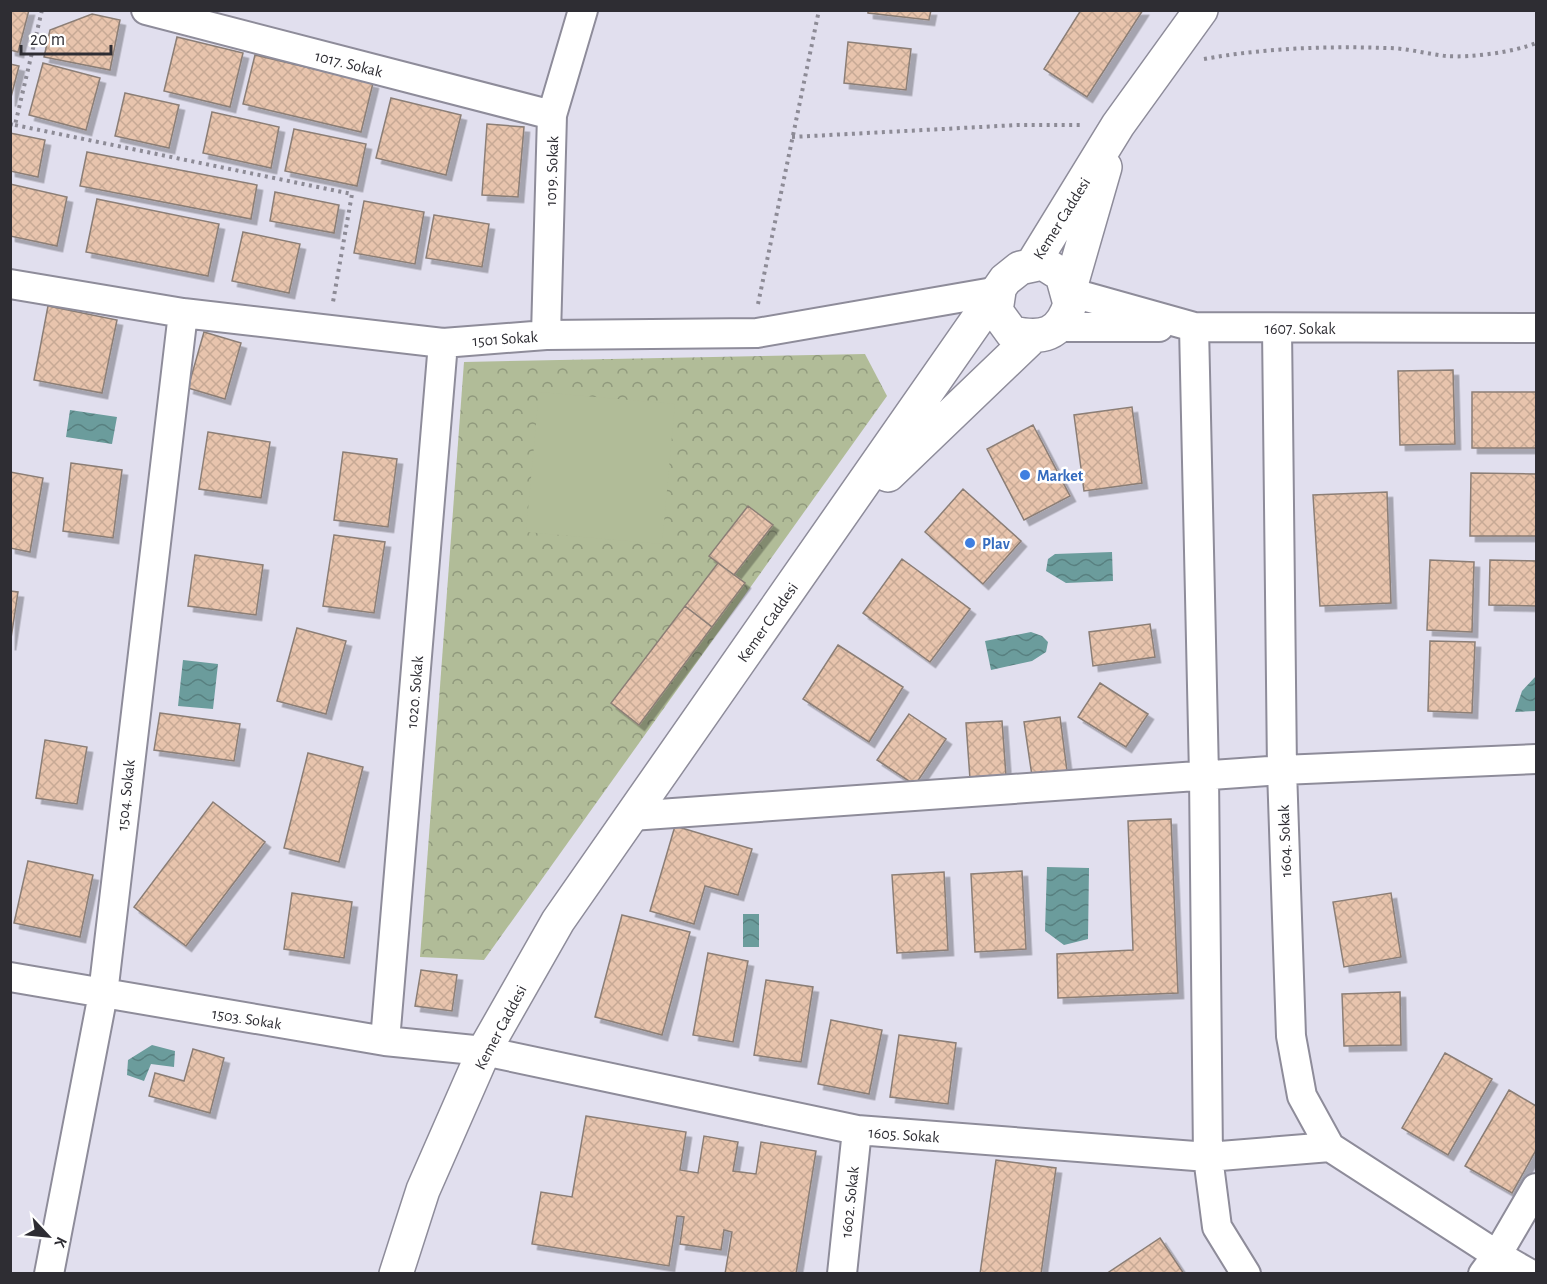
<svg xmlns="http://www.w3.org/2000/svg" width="1547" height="1284" viewBox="0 0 1547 1284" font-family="'Alegreya Sans',sans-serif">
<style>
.park{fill:url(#park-crowns)}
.garden{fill:#b1bc98}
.water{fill:url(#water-waves)}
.building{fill:url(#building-cross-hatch);stroke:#8b7e76;stroke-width:1.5;filter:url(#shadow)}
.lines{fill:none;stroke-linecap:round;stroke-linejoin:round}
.minor-casing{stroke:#8e8c9a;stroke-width:32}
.tertiary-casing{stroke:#8e8c9a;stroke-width:36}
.path{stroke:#8d8b96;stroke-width:4;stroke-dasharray:3 4.5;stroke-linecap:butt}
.minor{stroke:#fff;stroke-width:28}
.tertiary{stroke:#fff;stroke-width:33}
.shop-dot{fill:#3f7fe0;stroke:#fff;stroke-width:2}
.labels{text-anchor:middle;stroke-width:5;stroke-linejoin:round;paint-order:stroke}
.street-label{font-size:16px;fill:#2e2d33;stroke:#fff}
.shop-label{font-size:16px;font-weight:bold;fill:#366cbe;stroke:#fff;text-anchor:start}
</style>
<defs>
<pattern id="park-crowns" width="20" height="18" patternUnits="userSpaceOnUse" patternTransform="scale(1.5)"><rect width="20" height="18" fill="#b1bc98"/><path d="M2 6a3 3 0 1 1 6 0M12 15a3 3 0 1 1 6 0" fill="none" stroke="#90997d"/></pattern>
<pattern id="water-waves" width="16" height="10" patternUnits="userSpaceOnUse" patternTransform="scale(1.5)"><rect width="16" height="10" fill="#6b9c9c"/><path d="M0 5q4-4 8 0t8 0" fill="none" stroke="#588080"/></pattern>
<pattern id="building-cross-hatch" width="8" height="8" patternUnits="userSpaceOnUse" patternTransform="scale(1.5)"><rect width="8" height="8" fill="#e8c4ad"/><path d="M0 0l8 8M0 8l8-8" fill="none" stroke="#c7a995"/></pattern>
<filter id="shadow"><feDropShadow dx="5.5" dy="5.5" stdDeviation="0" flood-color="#0004"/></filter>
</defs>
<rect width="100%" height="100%" fill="#e1dfee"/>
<path class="park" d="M865 354 887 396 484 960 420 957 464 362Z"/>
<path class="garden" d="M539 392 675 404 662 544 526 532Z"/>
<path class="water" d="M70 410 117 417 112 444 66 437Z
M1112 552 1113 581 1066 583 1046 571 1048 559 1055 554Z
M1031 632 1042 636 1048 642 1046 652 1032 661 991 670 985 641Z
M183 660 218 664 213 709 178 706Z
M1536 676V711L1515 712 1522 691Z
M1047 867 1089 868 1088 939 1064 945 1045 931Z
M743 914H759V947H743Z
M152 1045 175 1051 174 1067 151 1064 144 1081 127 1075 128 1060Z"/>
<path class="building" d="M10 10H29L18 52 10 50Z
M868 10H931L929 20 868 13Z
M1081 10H1143L1087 97 1044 69Z
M92 14 120 20 110 70 44 57 50 30Z
M177 37 243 53 230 107 164 91Z
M848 42 911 49 906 90 844 83Z
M255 55 373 83 361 132 243 104Z
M43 63 100 78 86 130 29 115Z
M10 64 19 66 10 101Z
M125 93 179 105 169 148 115 136Z
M391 98 461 115 446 175 376 158Z
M212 112 279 127 271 168 203 153Z
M487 124 524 127 518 197 482 195Z
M294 129 366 144 357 186 285 171Z
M10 133 45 140 38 177 10 171Z
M87 152 257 185 251 219 80 186Z
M10 184 67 197 57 246 10 236Z
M275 192 339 205 334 233 270 221Z
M97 199 219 224 208 276 86 252Z
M364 201 424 212 415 264 354 253Z
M434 215 489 224 482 267 426 258Z
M243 232 300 244 289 293 232 281Z
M48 306 117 320 102 393 34 380Z
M204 332 241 343 225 399 188 388Z
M1453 370 1455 444 1400 445 1398 371Z
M1472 392H1536V448H1472Z
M1132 407 1142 483 1084 491 1074 415Z
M1033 425 1070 496 1024 520 987 449Z
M208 432 270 442 261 498 199 489Z
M343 452 397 459 388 527 334 520Z
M71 463 122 470 113 538 63 531Z
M10 472 43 478 30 552 10 548Z
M1471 473 1536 474V536H1470Z
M963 489 1021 541 983 584 925 532Z
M1387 492 1391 603 1320 606 1313 495Z
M748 506 773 525 734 575 709 556Z
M334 535 385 542 374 613 323 606Z
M195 555 263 565 256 615 188 606Z
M902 559 970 609 930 662 863 613Z
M1430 560 1474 562 1472 632 1427 630Z
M1490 560 1536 561V606L1489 605Z
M718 563 745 583 712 627 685 606Z
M10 591 18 592 10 645Z
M685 606 712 627 639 725 611 703Z
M1150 624 1155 657 1093 666 1089 632Z
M297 628 346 641 326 714 277 701Z
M1430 641 1475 642 1472 713 1428 711Z
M838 645 903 687 869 742 803 699Z
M1100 683 1148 714 1126 747 1078 717Z
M160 713 240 724 234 761 154 750Z
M909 714 946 739 915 785 877 760Z
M1060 717 1067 771 1032 776 1024 722Z
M1002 721 1006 776 970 779 966 723Z
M45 740 87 747 77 804 36 798Z
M308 753 363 767 339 862 284 848Z
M213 802 265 842 186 946 134 907Z
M1171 819 1178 993 1058 998 1057 954 1133 950 1128 821Z
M675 826 752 849 738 895 705 886 694 924 650 911Z
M28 861 93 875 80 937 14 923Z
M1022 871 1026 949 975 952 971 874Z
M944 872 948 950 897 953 892 875Z
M292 893 352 902 344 958 284 949Z
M1391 893 1401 957 1344 967 1333 902Z
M622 915 690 932 662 1035 595 1017Z
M708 953 748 961 733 1042 693 1035Z
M421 970 457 975 452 1011 415 1006Z
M766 980 813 987 801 1062 754 1055Z
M1400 992 1401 1045 1344 1046 1342 994Z
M831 1020 882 1030 869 1094 818 1084Z
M899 1035 956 1043 948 1104 890 1097Z
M193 1049 224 1058 210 1113 149 1096 155 1073 184 1081Z
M1445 1053 1492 1079 1448 1155 1402 1128Z
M1509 1090 1536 1106V1150L1512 1193 1465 1166Z
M586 1116 686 1132 680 1170 698 1173 704 1136 738 1142 733 1171 756 1174 761 1142 816 1151 796 1274H725L732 1232 724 1230 721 1250 680 1244 684 1217 677 1216 669 1266 532 1244 541 1192 572 1197Z
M996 1160 1056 1168 1041 1274H980Z
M1160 1238 1184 1274H1106Z"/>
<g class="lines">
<defs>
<path id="minor" d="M146 10 552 115
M10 284 183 313 443 343 546 335 757 333 999 291
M1069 292 1194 327 1536 328
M1059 327H1159
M1194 327 1204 775 1208 1157 1217 1227 1246 1274
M1277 328 1282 770 1291 1036 1302 1096 1330 1147 1497 1255 1530 1274
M546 335 552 115 583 10
M631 816 1282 770 1536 759
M10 977 385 1041 484 1051 857 1130 1208 1157 1330 1147
M385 1041 443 343
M49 1274 103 994 183 313
M842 1274 857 1130
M1483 1274 1497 1255 1536 1188"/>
<path id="tertiary" d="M1032 265 1118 125 1201 10
M1069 292 1105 167
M888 475 1032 337
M396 1274 423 1190 484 1051 558 921 1005 280 1020 268 1043 263 1062 275 1070 304C1060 336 1042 339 1012 333L996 311 999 291"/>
</defs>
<use href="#minor" class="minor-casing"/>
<use href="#tertiary" class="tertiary-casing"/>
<path class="path" d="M1204 59C1265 48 1326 46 1387 48 1407 48 1427 54 1446 56 1470 58 1515 52 1536 43
M10 124 15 125 42 10
M15 125 352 194 333 302
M792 137 1018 125H1081
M758 304 819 10"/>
<use href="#minor" class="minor"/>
<use href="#tertiary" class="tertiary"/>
</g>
<g class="shop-dot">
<circle cx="1025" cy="475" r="6"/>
<circle cx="970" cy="543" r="6"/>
</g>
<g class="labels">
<g class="street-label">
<text transform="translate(349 63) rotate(14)" y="6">1017. Sokak</text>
<text transform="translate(551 171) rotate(-88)" y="6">1019. Sokak</text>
<text transform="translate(1061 218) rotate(-58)" y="6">Kemer Caddesi</text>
<text x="1300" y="334">1607. Sokak</text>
<text transform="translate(505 338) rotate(-4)" y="6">1501 Sokak</text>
<text transform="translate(767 622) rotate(-55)" y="6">Kemer Caddesi</text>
<text transform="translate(414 692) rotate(-85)" y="6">1020. Sokak</text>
<text transform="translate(125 795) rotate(-84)" y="6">1504. Sokak</text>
<text transform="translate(1284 841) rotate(-92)" y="6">1604. Sokak</text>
<text transform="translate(247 1018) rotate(9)" y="6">1503. Sokak</text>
<text transform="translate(500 1027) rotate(-62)" y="6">Kemer Caddesi</text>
<text transform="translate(904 1134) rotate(4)" y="6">1605. Sokak</text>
<text transform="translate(849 1202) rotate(-84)" y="6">1602. Sokak</text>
</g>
<g class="shop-label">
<text x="1037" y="481">Market</text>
<text x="982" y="549">Plav</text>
</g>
</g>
<rect width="1547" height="1284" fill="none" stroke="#2e2d33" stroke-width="24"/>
<g transform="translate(48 1236) rotate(116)" stroke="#ffffff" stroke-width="4.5" paint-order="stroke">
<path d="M0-4.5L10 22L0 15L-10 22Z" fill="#2e2d33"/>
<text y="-9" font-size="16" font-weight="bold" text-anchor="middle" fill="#2e2d33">K</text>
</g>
<path d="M21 45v9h90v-9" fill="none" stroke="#2e2d33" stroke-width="3"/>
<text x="30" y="45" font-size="18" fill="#2e2d33" stroke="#ffffff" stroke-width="4.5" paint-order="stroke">20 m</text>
</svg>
